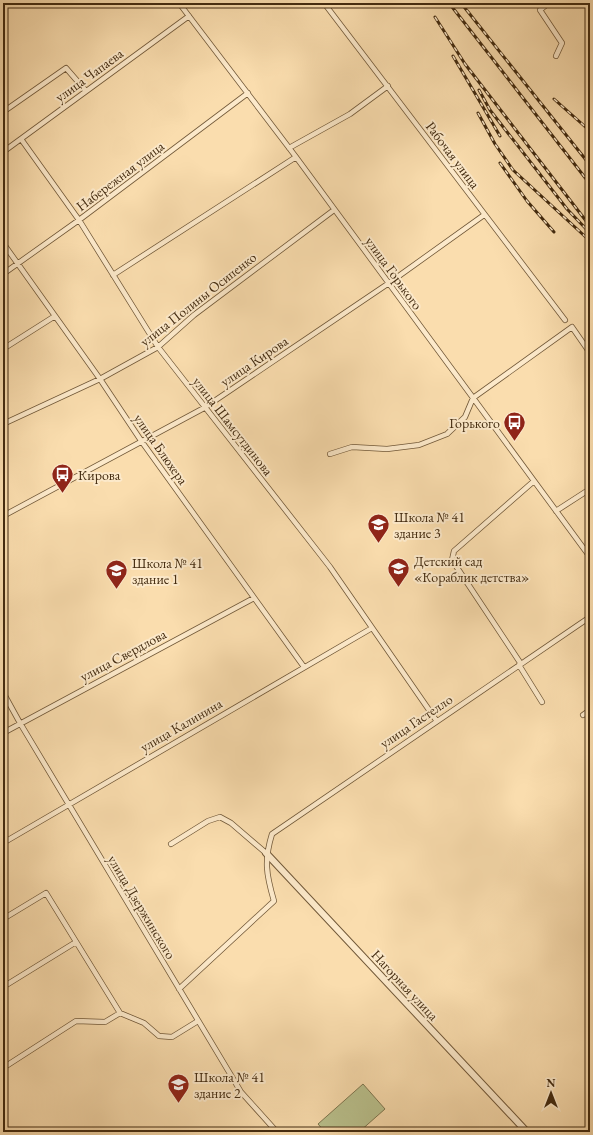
<svg xmlns="http://www.w3.org/2000/svg" width="593" height="1135" viewBox="0 0 593 1135" font-family="'EB Garamond',serif">
<style>
.green{fill:#bac28e;stroke:#7e764f}
.lines{fill:none;stroke-linecap:round;stroke-linejoin:round}
.minor-casing{stroke:#715838;stroke-width:6}
.tertiary-casing{stroke:#715838;stroke-width:8}
.minor{stroke:#fce9ca;stroke-width:4.5}
.tertiary{stroke:#fce9ca;stroke-width:6}
.rail-casing{stroke:#432b10;stroke-width:3}
.rail{stroke:#fce9ca;stroke-width:1.5;stroke-dasharray:4.5;stroke-linecap:butt}
.labels{text-anchor:middle;stroke-width:4;stroke-linejoin:round;paint-order:stroke}
.street-label{font-size:14px;fill:#432b10;stroke:#fce9ca}
.poi-label{font-size:14px;fill:#432b10;stroke:#fce9ca;text-anchor:start}
</style>
<rect width="100%" height="100%" fill="#faddae"/>
<filter id="stains"><feTurbulence type="fractalNoise" baseFrequency=".005" numOctaves="4"/><feColorMatrix values="0 0 0 0 .2 0 0 0 0 .09 0 0 0 0 .02 0 0 0 .5 -.17"/></filter>
<radialGradient id="worn" r=".72"><stop offset=".6" stop-color="#630" stop-opacity="0"/><stop offset="1" stop-color="#630" stop-opacity=".3"/></radialGradient>
<path class="green" d="M363 1084 385 1109 359 1132H325L318 1124Z"/>
<g class="lines">
<defs>
<path id="minor" d="M179 3 296 157 590 557
M324 3 565 320
M549 3 540 10 562 43 556 56
M3 112 66 68 86 91
M21 139 79 220 158 347 330 567 436 720
M289 148 350 114 388 86
M3 152 189 16
M3 243 100 379 142 442 304 667
M3 274 79 220 248 93
M113 275 296 157
M3 349 55 316
M3 424 100 379 158 347 194 315 334 210
M330 454 352 447 387 449 419 445 447 434 465 417 473 398 572 327 590 353
M556 511 590 489
M3 516 204 408 389 283 484 215
M521 664 452 560 454 551 534 481
M519 665 542 702
M3 684 4 694 20 723 241 1092 277 1132
M583 715 590 710
M3 733 254 598
M3 843 372 628
M171 844 208 821 220 817 231 823 266 853
M3 919 46 893 120 1013
M3 987 76 942
M179 989 274 901C266 874 264 860 272 834L590 617
M3 1068 76 1021 105 1022 120 1013 144 1023 159 1036 172 1037 198 1021"/>
<path id="tertiary" d="M266 853 527 1132"/>
</defs>
<use href="#minor" class="minor-casing"/>
<use href="#tertiary" class="tertiary-casing"/>
<use href="#minor" class="minor"/>
<use href="#tertiary" class="tertiary"/>
<defs>
<path id="rail" d="M449 3 590 184
M461 3 590 165
M435 17 465 64 590 226
M453 56 500 136
M479 90 490 110 567 209 590 233
M554 99 590 131
M478 113 495 144 513 170 590 241
M500 163 527 201 554 232"/>
</defs>
<use href="#rail" class="rail-casing"/>
<use href="#rail" class="rail"/>
</g>
<defs>
<symbol id="bus-pin" viewBox="-11 -11 22 30"><path d="M0 17L-7.5 6A9.5 9.5 0 1 1 7.5 6Z" fill="#8f2418" stroke="#fce9ca"/><path d="M-5-6H5V4H4V6H2V4H-2V6H-4V4H-5ZM-3.5-4V0h7V-4ZM-3.5 1.2v1.5H-2V1.2ZM2 1.2v1.5H3.5V1.2Z" fill="#fff"/></symbol>
<symbol id="school-pin" viewBox="-11 -11 22 30"><path d="M0 17L-7.5 6A9.5 9.5 0 1 1 7.5 6Z" fill="#8f2418" stroke="#fce9ca"/><path d="M0-5L7-2L0 1L-7-2ZM-4 1L0 2.5L4 1V4Q0 6-4 4Z" fill="#fff"/></symbol>
</defs>
<g fill-rule="evenodd">
<use href="#bus-pin" x="502" y="410" width="25" height="34"/>
<use href="#bus-pin" x="50" y="462" width="25" height="34"/>
<use href="#school-pin" x="366" y="512" width="25" height="34"/>
<use href="#school-pin" x="386" y="556" width="25" height="34"/>
<use href="#school-pin" x="104" y="558" width="25" height="34"/>
<use href="#school-pin" x="166" y="1072" width="25" height="34"/>
</g>
<g class="labels">
<g class="street-label">
<text transform="translate(89 75) rotate(-36)" y="5">улица Чапаева</text>
<text transform="translate(453 155) rotate(53)" y="5">Рабочая улица</text>
<text transform="translate(120 176) rotate(-37)" y="5">Набережная улица</text>
<text transform="translate(394 273) rotate(54)" y="5">улица Горького</text>
<text transform="translate(198 299) rotate(-38)" y="5">улица Полины Осипенко</text>
<text transform="translate(254 361) rotate(-34)" y="5">улица Кирова</text>
<text transform="translate(233 426) rotate(52)" y="5">улица Шамсутдинова</text>
<text transform="translate(161 449) rotate(55)" y="5">улица Блюхера</text>
<text transform="translate(123 655) rotate(-28)" y="5">улица Свердлова</text>
<text transform="translate(416 721) rotate(-34)" y="5">улица Гастелло</text>
<text transform="translate(181 725) rotate(-30)" y="5">улица Калинина</text>
<text transform="translate(142 907) rotate(59)" y="5">улица Дзержинского</text>
<text transform="translate(405 985) rotate(47)" y="5">Нагорная улица</text>
</g>
<g class="poi-label">
<text x="500" y="428" text-anchor="end">Горького</text>
<text x="78" y="480">Кирова</text>
<text x="394" y="522">Школа № 41<tspan x="394" dy="16">здание 3</tspan></text>
<text x="414" y="566">Детский сад<tspan x="414" dy="16">«Кораблик детства»</tspan></text>
<text x="132" y="568">Школа № 41<tspan x="132" dy="16">здание 1</tspan></text>
<text x="194" y="1082">Школа № 41<tspan x="194" dy="16">здание 2</tspan></text>
</g>
</g>
<rect width="593" height="1135" fill="none" stroke="#faddae" stroke-width="16"/>
<rect x="4" y="4" width="585" height="1127" fill="none" stroke="#432b10" stroke-width="2"/>
<rect x="8" y="8" width="577" height="1119" fill="none" stroke="#432b10"/>
<g transform="translate(551 1093)" stroke="#fce9ca" stroke-width="3" paint-order="stroke">
<path d="M0-3L7 15L0 10L-7 15Z" fill="#432b10"/>
<text y="-6" font-size="11" font-weight="bold" text-anchor="middle" fill="#432b10">N</text>
</g>
<rect width="100%" height="100%" filter="url(#stains)"/>
<rect width="100%" height="100%" fill="url(#worn)"/>
</svg>
